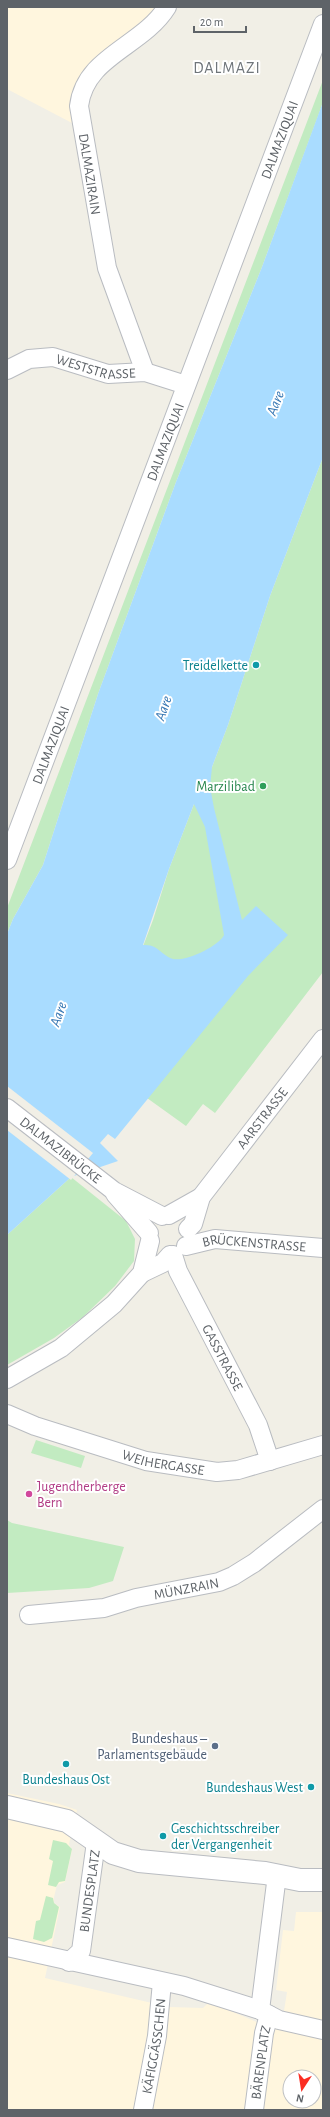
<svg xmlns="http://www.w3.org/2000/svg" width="330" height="2117" viewBox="0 0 330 2117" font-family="'Alegreya Sans',sans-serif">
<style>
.commercial{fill:#fff6de;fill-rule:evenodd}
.green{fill:#c2ebc1}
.water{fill:#a9dcff;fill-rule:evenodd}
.pier{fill:#f1efe6}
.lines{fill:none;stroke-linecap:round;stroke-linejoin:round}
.minor-casing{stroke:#b9bcc1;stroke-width:20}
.tertiary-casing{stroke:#b9bcc1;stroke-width:24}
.minor{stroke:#fff;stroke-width:18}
.tertiary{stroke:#fff;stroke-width:22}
.culture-dot{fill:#0f9aa8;stroke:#fff;stroke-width:1.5}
.leisure-dot{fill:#2e9e5b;stroke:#fff;stroke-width:1.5}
.hotel-dot{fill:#d1479c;stroke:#fff;stroke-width:1.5}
.service-dot{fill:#5c6f8a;stroke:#fff;stroke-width:1.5}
.labels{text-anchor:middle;stroke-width:4;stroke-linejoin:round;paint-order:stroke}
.street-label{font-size:14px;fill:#5e6368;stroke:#fff}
.culture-label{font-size:14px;fill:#0d838f;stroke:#fff;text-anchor:end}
.leisure-label{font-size:14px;fill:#27864d;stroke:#fff;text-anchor:end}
.hotel-label{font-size:14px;fill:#b23c85;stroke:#fff;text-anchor:start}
.service-label{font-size:14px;fill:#4e5e75;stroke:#fff;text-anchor:end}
.water-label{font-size:15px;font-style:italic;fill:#3777b3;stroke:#fff}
.quarter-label{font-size:16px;letter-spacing:1px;fill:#6f757a;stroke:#fff}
</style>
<rect width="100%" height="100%" fill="#f1efe6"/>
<path class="commercial" d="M7 7H159L71 107 72 123 7 89Z
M7 1793 59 1804 77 1810 69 1844 72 1850 65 1882 57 1885 54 1897V1903L60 1907 45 1978 169 2007 203 2008 207 2004 226 2009 273 2029 284 2011 287 1992 276 1990 283 1930 294 1931 296 1912H323V2110H7ZM290 2077H314V2101H290Z"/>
<path class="green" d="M323 80V102L317 119 262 267 176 482 98 694 43 865 13 919 7 934V908Z
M323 457V972L215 1113 203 1104 186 1126 147 1098 134 970 153 920 169 869 194 804 212 767 228 725 270 596Z
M71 1177 126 1221 135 1239 134 1261 115 1286 83 1317 54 1338 7 1365V1235Z
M36 1440 85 1456 81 1468 31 1453Z
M7 1520 12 1523 124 1547 113 1581 89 1588 7 1593Z
M53 1840 66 1843 72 1849 65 1881 59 1882 56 1887 48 1885 53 1861 49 1859Z
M46 1896 53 1898 54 1903 59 1907 52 1938 44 1942 33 1939 36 1921 40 1920Z"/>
<path class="water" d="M323 102V457L270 596 228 725 212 767 210 787 214 808 242 920 256 906 288 935 248 976 115 1139 108 1134 100 1143 118 1161 71 1177 7 1235V934L13 919 43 865 98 694 176 482 262 267ZM194 804 205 827 224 935C219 946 186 962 173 959 165 957 160 949 152 946 150 945 146 945 143 945L169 869Z"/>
<path class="pier" d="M7 1086 93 1153 71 1180 7 1130Z"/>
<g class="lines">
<defs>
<g id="minor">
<path id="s1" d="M7 370 29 359 53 357 108 374 145 372 186 385"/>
<path d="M145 372 107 268 79 106C85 56 142 47 167 7"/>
<path id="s2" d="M7 860 323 24"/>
<path id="s3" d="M7 1108 114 1191 162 1216"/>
<path d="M115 1194 149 1233"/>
<path d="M169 1215 201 1197"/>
<path id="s4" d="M188 1229 193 1224 201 1197 323 1039"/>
<path id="s5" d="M186 1246 215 1239 323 1248"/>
<path id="s6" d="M173 1255 178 1271 258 1425 270 1461"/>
<path d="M142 1273 163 1263 170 1255"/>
<path d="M7 1379 61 1348 114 1304 142 1273 150 1241"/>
<path id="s7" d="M7 1414 35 1426 146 1461 217 1472 238 1470 323 1445"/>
<path id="s8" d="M29 1615 104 1608 136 1598 219 1582 233 1576 254 1563 323 1509"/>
<path d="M7 1947 184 1986 260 2010 279 2020 323 2030"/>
<path id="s9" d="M69 1962 81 1951 96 1842"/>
<path d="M260 2010 277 1875"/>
<path id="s10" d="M143 2110 157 2036 162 1982"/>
<path id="s11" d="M254 2110 264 2033 269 2015"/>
</g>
<path id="tertiary" d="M7 1807 67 1821 113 1853 139 1861 265 1873 300 1880H323"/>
</defs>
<use href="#minor" class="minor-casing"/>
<use href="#tertiary" class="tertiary-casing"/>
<use href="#minor" class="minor"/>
<use href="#tertiary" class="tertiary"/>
</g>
<g class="culture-dot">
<circle cx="256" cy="665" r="4"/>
<circle cx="66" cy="1764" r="4"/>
<circle cx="311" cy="1787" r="4"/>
<circle cx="163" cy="1836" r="4"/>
</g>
<circle class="leisure-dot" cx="263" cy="786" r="4"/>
<circle class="hotel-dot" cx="29" cy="1494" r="4"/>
<circle class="service-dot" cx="215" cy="1746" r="4"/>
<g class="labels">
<g class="street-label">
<text dy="5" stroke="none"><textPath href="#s2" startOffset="770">DALMAZIQUAI</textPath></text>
<text transform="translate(90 174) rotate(81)" y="5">DALMAZIRAIN</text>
<text dy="5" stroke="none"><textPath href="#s1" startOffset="93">WESTSTRASSE</textPath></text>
<text dy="5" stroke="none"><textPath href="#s2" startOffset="447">DALMAZIQUAI</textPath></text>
<text dy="5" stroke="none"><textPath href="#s2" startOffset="123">DALMAZIQUAI</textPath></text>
<text dy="5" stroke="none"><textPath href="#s4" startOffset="135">AARSTRASSE</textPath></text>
<text dy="5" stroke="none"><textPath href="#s3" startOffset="68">DALMAZIBRÜCKE</textPath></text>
<text dy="5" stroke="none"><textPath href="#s5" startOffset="69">BRÜCKENSTRASSE</textPath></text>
<text dy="5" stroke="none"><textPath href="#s6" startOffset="114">GASSTRASSE</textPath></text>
<text dy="5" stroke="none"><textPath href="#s7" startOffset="164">WEIHERGASSE</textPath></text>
<text dy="5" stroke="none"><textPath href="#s8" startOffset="160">MÜNZRAIN</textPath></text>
<text dy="5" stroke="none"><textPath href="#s9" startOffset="77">BUNDESPLATZ</textPath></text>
<text dy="5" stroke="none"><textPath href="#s10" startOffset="65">KÄFIGGÄSSCHEN</textPath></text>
<text dy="5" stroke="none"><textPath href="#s11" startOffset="48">BÄRENPLATZ</textPath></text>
</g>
<g class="culture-label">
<text x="248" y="670">Treidelkette</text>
<text x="66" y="1784" text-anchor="middle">Bundeshaus Ost</text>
<text x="303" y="1792">Bundeshaus West</text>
<text x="171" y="1833" text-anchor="start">Geschichtsschreiber<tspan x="171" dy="16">der Vergangenheit</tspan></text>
</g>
<g class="leisure-label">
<text x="255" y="791">Marzilibad</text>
</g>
<g class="hotel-label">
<text x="37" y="1491">Jugendherberge<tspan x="37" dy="16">Bern</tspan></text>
</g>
<g class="service-label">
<text x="207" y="1743">Bundeshaus –<tspan x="207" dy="16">Parlamentsgebäude</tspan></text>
</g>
<g class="water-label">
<text transform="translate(275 403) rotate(-69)" y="5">Aare</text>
<text transform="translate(163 708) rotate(-71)" y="5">Aare</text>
<text transform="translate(58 1014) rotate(-71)" y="5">Aare</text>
</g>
<g class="quarter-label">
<text x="227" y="73">DALMAZI</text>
</g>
</g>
<rect width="330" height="2117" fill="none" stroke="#5e6368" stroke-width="16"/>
<g transform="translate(302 2089) rotate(192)"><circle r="19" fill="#ffffff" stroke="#bfc1c3"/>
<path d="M0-3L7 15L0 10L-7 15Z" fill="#fb2e23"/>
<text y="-6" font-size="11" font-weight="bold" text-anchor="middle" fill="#5e6368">N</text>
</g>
<path d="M194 26v6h52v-6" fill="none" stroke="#5e6368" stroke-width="2"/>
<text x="200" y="26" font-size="12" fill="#5e6368" stroke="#ffffff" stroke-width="3" paint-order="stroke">20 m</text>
</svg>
